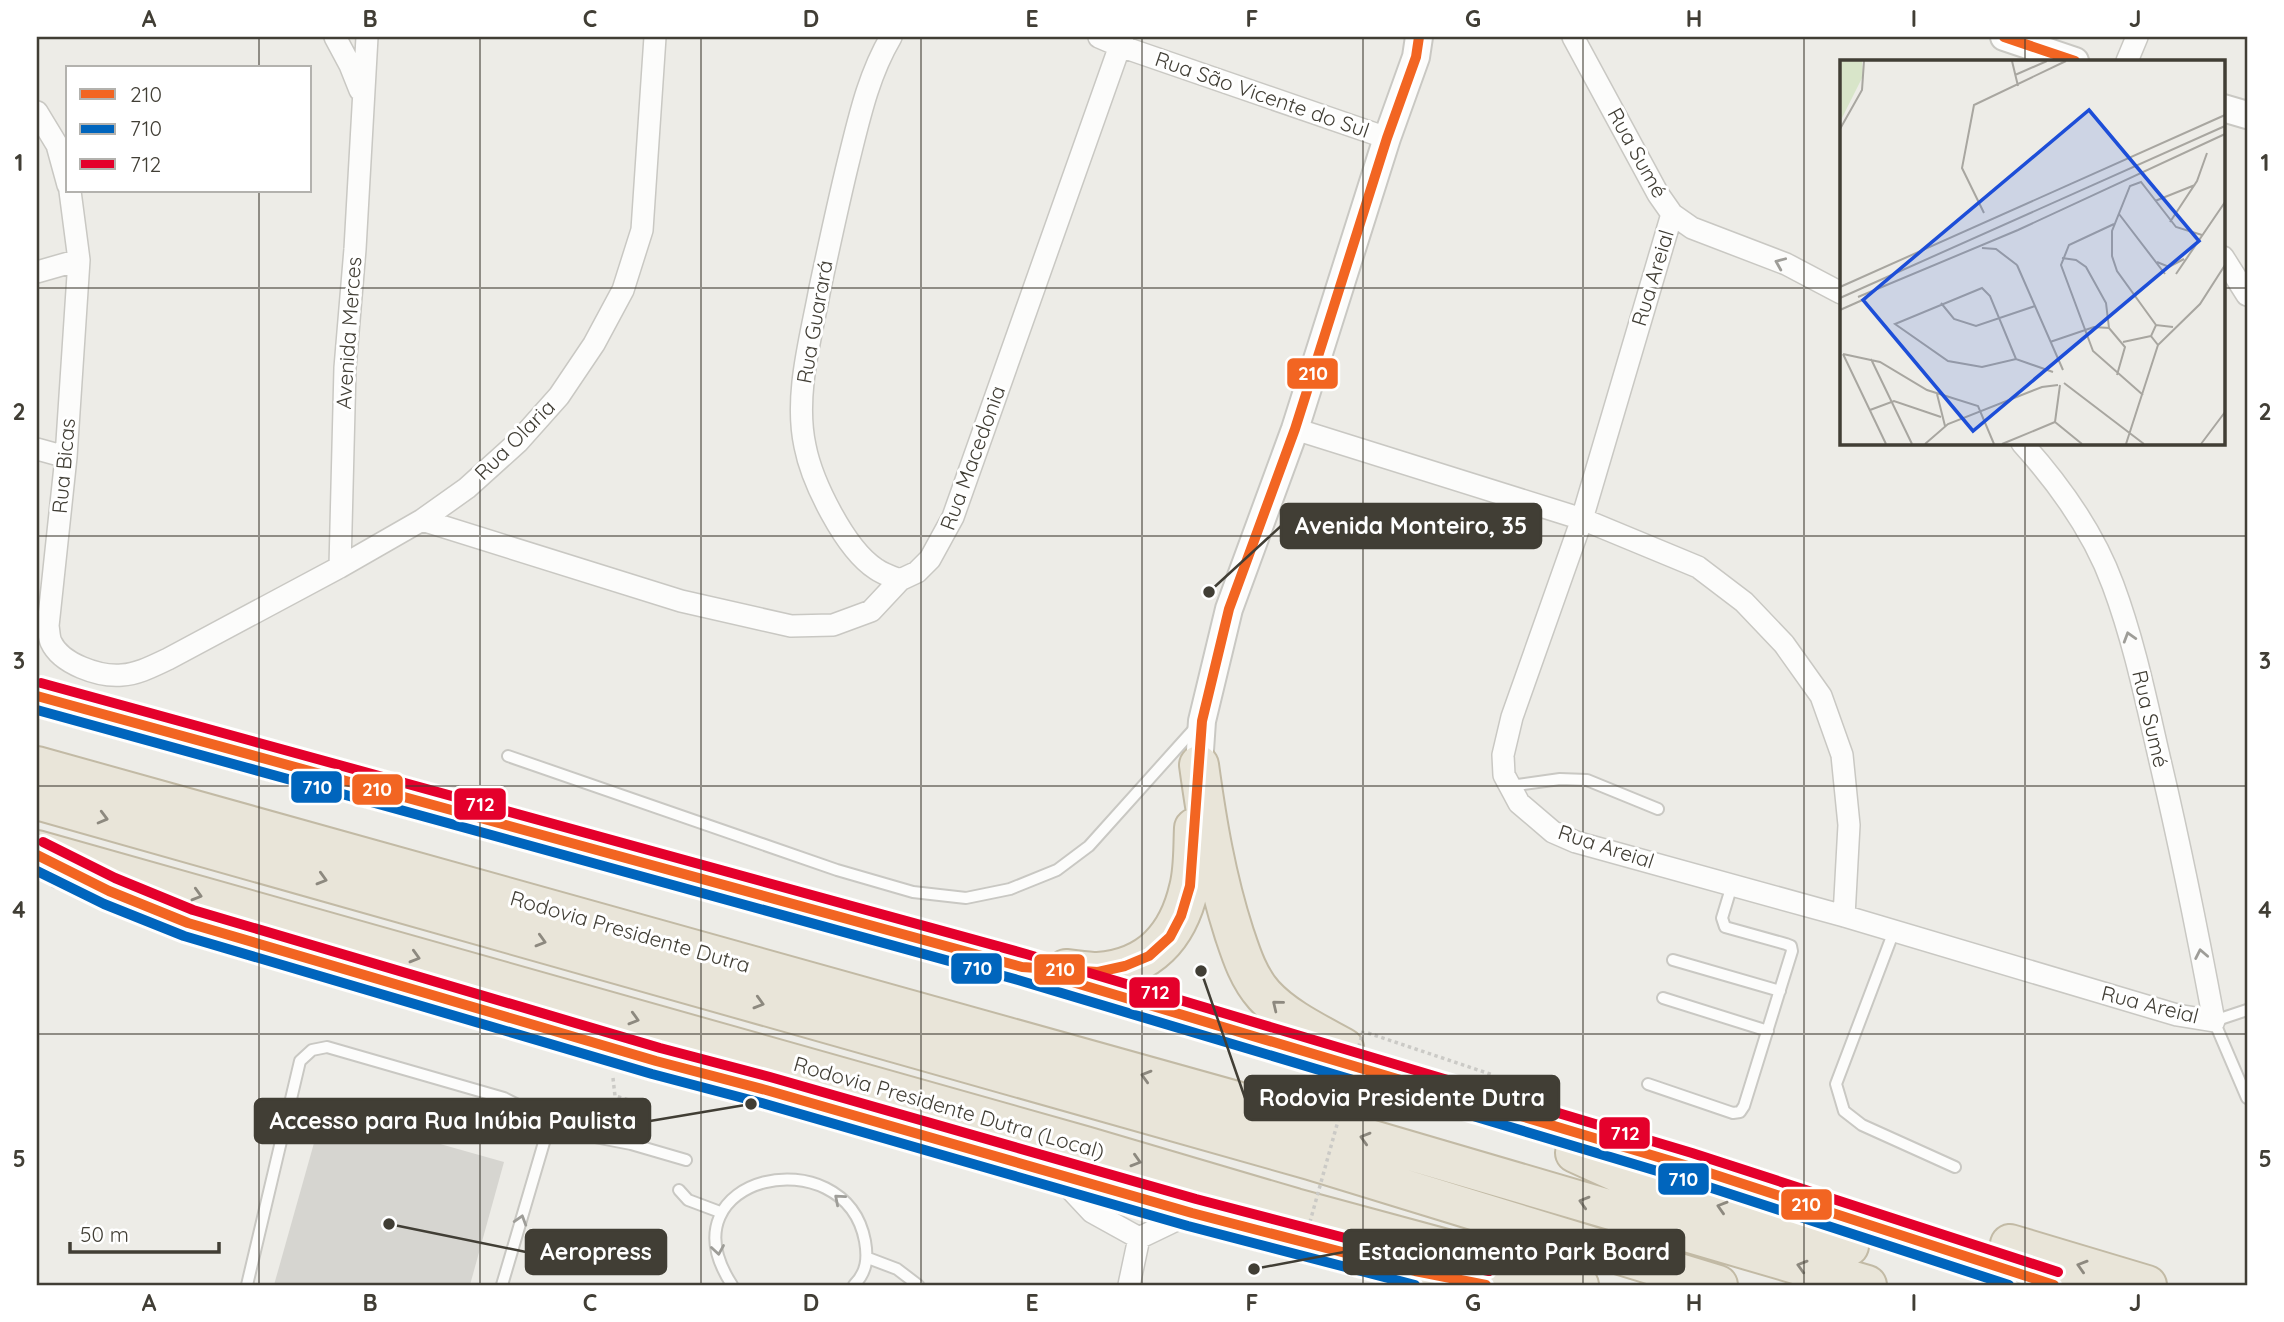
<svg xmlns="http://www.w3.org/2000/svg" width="2284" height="1322" viewBox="0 0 2284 1322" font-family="Quicksand,sans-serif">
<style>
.building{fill:#d6d5d0}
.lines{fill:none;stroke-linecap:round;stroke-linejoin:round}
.service-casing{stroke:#c9c8c3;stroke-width:14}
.minor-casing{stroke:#c9c8c3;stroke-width:24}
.tertiary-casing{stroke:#c9c8c3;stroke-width:30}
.motorway-casing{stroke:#c2baa5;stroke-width:42}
.path{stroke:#cbcac6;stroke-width:3.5;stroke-dasharray:3.5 3.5;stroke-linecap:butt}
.service{stroke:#fcfcfb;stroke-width:10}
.minor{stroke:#fcfcfb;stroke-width:21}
.tertiary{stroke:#fcfcfb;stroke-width:26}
.motorway{stroke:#e9e5d9;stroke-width:38}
.path-bridge{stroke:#cbcac6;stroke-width:3.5;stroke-dasharray:3.5 3.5;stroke-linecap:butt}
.bus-1-casing{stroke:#fff;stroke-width:16}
.bus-2-casing{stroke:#fff;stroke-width:16}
.bus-3-casing{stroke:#fff;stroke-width:16}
.bus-1{stroke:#f26522;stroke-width:10}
.bus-2{stroke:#0065bd;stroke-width:10}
.bus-3{stroke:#e4002b;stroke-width:10}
.oneway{stroke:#9e9d98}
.oneway2{stroke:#8d897f}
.grid{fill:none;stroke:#413e35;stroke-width:2;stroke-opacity:0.55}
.labels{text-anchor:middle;stroke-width:6;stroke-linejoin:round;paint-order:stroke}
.street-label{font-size:21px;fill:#413e35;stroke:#fff}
.inset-road{fill:none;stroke:#a8a6a0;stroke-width:2}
.view{fill:#1d4ed8;fill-opacity:0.15;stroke:#1d4ed8;stroke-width:3.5}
.inset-edge{fill:none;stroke:#413e35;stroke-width:3.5}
.leader{fill:none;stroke:#413e35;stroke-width:2.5}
.callout-dot{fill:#413e35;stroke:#fff;stroke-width:2.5}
.callout{fill:#413e35;stroke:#413e35;stroke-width:2.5}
.callout-label{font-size:23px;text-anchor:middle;font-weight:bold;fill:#fff}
.line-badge{stroke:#fff;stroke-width:2.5}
.badge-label{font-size:19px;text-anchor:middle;font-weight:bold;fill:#fff}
.neatline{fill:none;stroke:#413e35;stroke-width:2.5}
.grid-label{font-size:23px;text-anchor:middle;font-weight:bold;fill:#413e35}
</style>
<rect width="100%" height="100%" fill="#edece7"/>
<path class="building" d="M323 1111 504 1162 470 1285H274Z"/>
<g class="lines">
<defs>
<path id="service" d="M508 756 837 870 913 892 966 898 1010 889 1057 870 1089 846 1195 728
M1510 786 1560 779 1587 780 1658 809
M1894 931 1836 1084 1844 1111 1862 1125 1955 1167
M1673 960 1780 991
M1663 998 1768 1031
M2247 1010 2214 1021 2247 1098
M1648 1084 1733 1113 1740 1112 1744 1106 1792 951 1791 946 1786 944 1725 927 1722 918 1732 885
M679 1190 688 1200 720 1212
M868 1258 897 1269 918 1285
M247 1285 300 1061 312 1050 327 1047 504 1098 574 1133 631 1144 686 1160
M502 1285 550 1122
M732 1285C660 1175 845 1136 865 1241 868 1258 867 1272 854 1285"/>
<path id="minor" d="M335 37 350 65 360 90
M891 37C868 76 859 119 848 163 838 204 829 246 820 288 811 338 794 395 805 446 812 482 845 549 876 569 883 574 892 577 900 580
M1099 37 1120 46 1387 138
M1573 37 1658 194 1672 214 1692 228 1786 264 1841 293
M2127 61 2137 37
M37 112 57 145 68 185
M70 191 79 260 66 457 48 626C49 631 49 638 51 642 61 664 99 677 122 675 138 674 153 666 168 659L340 567 422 520 467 488 518 442 559 396 594 344 623 290 642 230 655 37
M1672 214 1582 519 1512 717 1503 755 1504 775 1519 803 1553 832 1576 842 1844 916 2177 1015 2214 1021C2198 935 2181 850 2161 765 2147 705 2135 644 2113 585 2094 533 2059 484 2022 443
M2223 257 2247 295
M37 272 79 260
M1295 429 1582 519 1698 567 1744 602 1784 644 1821 696 1842 755 1849 825 1844 916
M37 449 66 457
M422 520 681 601 791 626 833 625 871 611 900 580 917 572 930 559 953 517 1123 37
M340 567 345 368 355 249 367 37
M1063 1181 1092 1212 1139 1238
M1139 1238 1191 1213
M1129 1285 1139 1238"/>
<path id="tertiary" d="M2004 37 2075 61
M2223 108 2247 115
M1199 765 1202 721 1229 609 1295 429 1387 138 1416 57 1419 37"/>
<path id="motorway" d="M37 696 1022 967 1688 1166 2054 1285
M1199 765C1207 823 1216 877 1234 933 1241 954 1248 977 1264 995 1285 1018 1317 1033 1344 1048
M37 766 1301 1119 1867 1285
M37 800 1310 1160 1718 1285
M37 850 1085 1146 1295 1208 1579 1285
M123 897 188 923 656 1061 766 1090 1192 1213 1415 1271 1486 1285
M1066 969C1076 970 1088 972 1098 972 1150 968 1178 936 1189 888 1194 869 1193 848 1194 828
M1575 1153 1632 1179 1849 1246
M2010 1244 2147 1285"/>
</defs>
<use href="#service" class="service-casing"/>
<use href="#minor" class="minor-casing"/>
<use href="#tertiary" class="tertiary-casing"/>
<use href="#motorway" class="motorway-casing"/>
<path class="path" d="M52 886 94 901
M1368 1033 1493 1075
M613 1078 615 1096 643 1104"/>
<use href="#service" class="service"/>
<use href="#minor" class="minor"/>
<use href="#tertiary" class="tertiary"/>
<use href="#motorway" class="motorway"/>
<path class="path-bridge" d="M1308 1229 1363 1031"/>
<defs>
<path id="bus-1" d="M2004 37 2075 61
M37 696 1022 967 1098 972 1125 966 1149 956 1170 937 1181 916 1190 886 1202 721 1229 609 1295 429 1387 138 1416 57 1419 37
M37 855 109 891 188 923 656 1061 766 1090 1192 1213 1415 1271 1486 1285
M1059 978 1688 1166 2054 1285"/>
<path id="bus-2" d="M37 710 1018 980 1684 1179 2009 1285
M37 871 104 904 184 936 652 1074 762 1103 1188 1226 1415 1285"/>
<path id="bus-3" d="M41 683 1026 954 1692 1153 2058 1272
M43 842 115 878 193 910 660 1048 770 1077 1196 1199 1418 1257 1489 1271"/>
</defs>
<use href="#bus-1" class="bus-1-casing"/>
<use href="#bus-2" class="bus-2-casing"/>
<use href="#bus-3" class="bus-3-casing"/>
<use href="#bus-1" class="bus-1"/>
<use href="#bus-2" class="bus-2"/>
<use href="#bus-3" class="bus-3"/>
</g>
<defs><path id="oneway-chevron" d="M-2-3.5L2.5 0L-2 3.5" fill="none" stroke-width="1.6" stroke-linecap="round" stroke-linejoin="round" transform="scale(1.75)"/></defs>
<g class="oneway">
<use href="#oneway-chevron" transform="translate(1780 263) rotate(-157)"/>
<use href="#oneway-chevron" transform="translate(2129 637) rotate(-107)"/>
<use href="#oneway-chevron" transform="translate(2201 954) rotate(-101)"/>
<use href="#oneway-chevron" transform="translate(839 1199) rotate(-139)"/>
<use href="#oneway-chevron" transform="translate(521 1220) rotate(-73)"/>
<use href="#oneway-chevron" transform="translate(718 1250) rotate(81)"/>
</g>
<g class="oneway2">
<use href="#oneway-chevron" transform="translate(103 818) rotate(15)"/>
<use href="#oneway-chevron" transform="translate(322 879) rotate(16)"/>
<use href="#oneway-chevron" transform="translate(197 895) rotate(16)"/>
<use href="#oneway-chevron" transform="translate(541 941) rotate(16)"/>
<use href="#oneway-chevron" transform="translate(415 957) rotate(16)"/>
<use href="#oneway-chevron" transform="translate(759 1003) rotate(16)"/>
<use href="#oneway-chevron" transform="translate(1277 1005) rotate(-141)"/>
<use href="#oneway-chevron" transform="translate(634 1019) rotate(16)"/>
<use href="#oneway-chevron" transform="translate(1146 1076) rotate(-164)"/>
<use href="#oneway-chevron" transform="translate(1365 1138) rotate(-164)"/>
<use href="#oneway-chevron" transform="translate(1136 1161) rotate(17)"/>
<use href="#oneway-chevron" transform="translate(1584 1202) rotate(-164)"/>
<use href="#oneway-chevron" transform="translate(1722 1207) rotate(-163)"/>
<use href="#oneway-chevron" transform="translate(1802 1266) rotate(-164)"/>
<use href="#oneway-chevron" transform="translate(2082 1266) rotate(-163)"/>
</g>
<path class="grid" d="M259 37V68M480 37V1285M701 37V1285M921 37V1285M1142 37V1285M1363 37V1285M1583 37V1285M1804 37V1285M2025 37V61M259 191V1285M37 288H1841M2223 288H2247M2025 443V1285M37 536H2247M37 786H2247M37 1034H2247"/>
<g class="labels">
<g class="street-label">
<text transform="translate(1262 95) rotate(19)" y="7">Rua São Vicente do Sul</text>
<text transform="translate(1637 153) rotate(61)" y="7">Rua Sumé</text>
<text transform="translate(1653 278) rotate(-73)" y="7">Rua Areial</text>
<text transform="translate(815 322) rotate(-80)" y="7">Rua Guarará</text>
<text transform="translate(349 333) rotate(-86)" y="7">Avenida Merces</text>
<text transform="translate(515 440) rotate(-45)" y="7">Rua Olaria</text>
<text transform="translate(973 458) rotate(-70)" y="7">Rua Macedonia</text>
<text transform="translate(64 466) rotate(-85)" y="7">Rua Bicas</text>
<text transform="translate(2150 719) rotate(77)" y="7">Rua Sumé</text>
<text transform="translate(1606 847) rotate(18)" y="7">Rua Areial</text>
<text transform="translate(630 932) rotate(16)" y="7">Rodovia Presidente Dutra</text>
<text transform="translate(2150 1005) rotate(14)" y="7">Rua Areial</text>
<text transform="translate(949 1108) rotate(16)" y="7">Rodovia Presidente Dutra (Local)</text>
</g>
</g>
<g transform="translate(1840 60)">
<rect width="385" height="385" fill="#edece7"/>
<path d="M0 1H22L23 16 0 62Z" fill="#d8e5c9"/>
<path class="inset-road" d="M172 1 178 26M175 15 207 1M0 69 22 30 24 1M315 141 355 125M144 153 122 108 134 45 226 1M279 154 325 214M330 162 357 121 367 93M274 164 229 185 221 205 253 291 303 335M142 188 156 189 177 205M222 198 236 200 246 207 266 243 269 268M317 202 329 207 344 199M177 205 223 310M336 214 385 142M0 227 385 55M18 237 178 170 385 74M0 238 385 66M101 243 114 259 136 266 195 246M0 250 27 238M316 265 277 211 272 196V171L290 126 301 122 336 167 362 175M210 282 254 267 269 268 285 287 277 315M283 282 311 276M318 285 311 276 316 265 333 267M3 294 40 302 87 330 138 346 154 384M3 294 46 384M31 299 72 384M176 299 150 236 142 228 55 264 108 301 142 307 176 299 213 312M224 323 304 384M97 334 105 366M30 350 54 341 101 357M215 362 220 325M215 362 242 384M85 384 108 364 202 327 218 325M162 384 215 362M286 384 318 285 360 244 385 205M361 384 385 352"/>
<path class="view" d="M249 50 359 181 133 371 23 240Z"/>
<rect width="385" height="385" class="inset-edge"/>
</g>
<path class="leader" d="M1209 592L1281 526M1201 971L1245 1098M751 1104L650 1121M389 1224L526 1252M1254 1269L1344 1252"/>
<g class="callout-dot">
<circle cx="1209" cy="592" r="7"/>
<circle cx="1201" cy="971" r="7"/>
<circle cx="751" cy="1104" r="7"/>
<circle cx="389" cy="1224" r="7"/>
<circle cx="1254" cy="1269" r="7"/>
</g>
<g class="callout">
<rect x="1281" y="504" width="260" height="44" rx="7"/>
<rect x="1245" y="1076" width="314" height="44" rx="7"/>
<rect x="255" y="1099" width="395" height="44" rx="7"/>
<rect x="526" y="1230" width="140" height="44" rx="7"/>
<rect x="1344" y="1230" width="340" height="44" rx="7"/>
</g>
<g class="callout-label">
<text x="1411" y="534">Avenida Monteiro, 35</text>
<text x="1402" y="1106">Rodovia Presidente Dutra</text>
<text x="453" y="1129">Accesso para Rua Inúbia Paulista</text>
<text x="596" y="1260">Aeropress</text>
<text x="1514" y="1260">Estacionamento Park Board</text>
</g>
<g class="line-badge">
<rect x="1286" y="357" width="53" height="33" rx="7" fill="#f26522"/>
<rect x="290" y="770" width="53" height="34" rx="7" fill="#0065bd"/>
<rect x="351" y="773" width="53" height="33" rx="7" fill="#f26522"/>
<rect x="453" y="787" width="54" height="34" rx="7" fill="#e4002b"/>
<rect x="950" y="952" width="53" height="33" rx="7" fill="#0065bd"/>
<rect x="1033" y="953" width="53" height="33" rx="7" fill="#f26522"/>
<rect x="1128" y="976" width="53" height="33" rx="7" fill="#e4002b"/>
<rect x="1598" y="1116" width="53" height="34" rx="7" fill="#e4002b"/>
<rect x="1657" y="1162" width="53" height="34" rx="7" fill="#0065bd"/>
<rect x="1780" y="1188" width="53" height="33" rx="7" fill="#f26522"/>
</g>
<g class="badge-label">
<text x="1313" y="380">210</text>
<text x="317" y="794">710</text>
<text x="377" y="796">210</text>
<text x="480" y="811">712</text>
<text x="977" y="975">710</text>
<text x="1060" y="976">210</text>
<text x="1155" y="999">712</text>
<text x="1625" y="1140">712</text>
<text x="1683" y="1186">710</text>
<text x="1806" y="1211">210</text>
</g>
<rect width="2284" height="1322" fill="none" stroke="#ffffff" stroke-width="77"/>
<rect x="66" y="66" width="245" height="126" fill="#ffffff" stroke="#b3b2ae" stroke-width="2"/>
<rect x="80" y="89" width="35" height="10" fill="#f26522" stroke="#b3b2ae" stroke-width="2"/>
<text x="130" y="102" font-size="21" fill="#413e35">210</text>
<rect x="80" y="124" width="35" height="10" fill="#0065bd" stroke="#b3b2ae" stroke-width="2"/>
<text x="130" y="136" font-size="21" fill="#413e35">710</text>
<rect x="80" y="159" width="35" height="10" fill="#e4002b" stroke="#b3b2ae" stroke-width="2"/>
<text x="130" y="172" font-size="21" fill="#413e35">712</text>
<path d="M70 1242v10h149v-10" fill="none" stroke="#413e35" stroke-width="3.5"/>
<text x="80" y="1242" font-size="21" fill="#413e35" stroke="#ffffff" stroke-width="5" paint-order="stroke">50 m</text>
<rect x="38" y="38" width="2208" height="1246" class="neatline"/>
<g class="grid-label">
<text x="149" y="27">A</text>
<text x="370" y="27">B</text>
<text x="590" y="27">C</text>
<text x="811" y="27">D</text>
<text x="1032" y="27">E</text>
<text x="1252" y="27">F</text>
<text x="1473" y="27">G</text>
<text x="1694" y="27">H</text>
<text x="1914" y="27">I</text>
<text x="2135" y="27">J</text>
<text x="19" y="171">1</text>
<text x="2265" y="171">1</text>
<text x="19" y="420">2</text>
<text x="2265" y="420">2</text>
<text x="19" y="669">3</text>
<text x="2265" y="669">3</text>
<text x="19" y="918">4</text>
<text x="2265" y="918">4</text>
<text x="19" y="1167">5</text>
<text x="2265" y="1167">5</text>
<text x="149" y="1311">A</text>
<text x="370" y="1311">B</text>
<text x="590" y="1311">C</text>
<text x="811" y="1311">D</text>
<text x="1032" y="1311">E</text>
<text x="1252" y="1311">F</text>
<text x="1473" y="1311">G</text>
<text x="1694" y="1311">H</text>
<text x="1914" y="1311">I</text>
<text x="2135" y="1311">J</text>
</g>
</svg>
